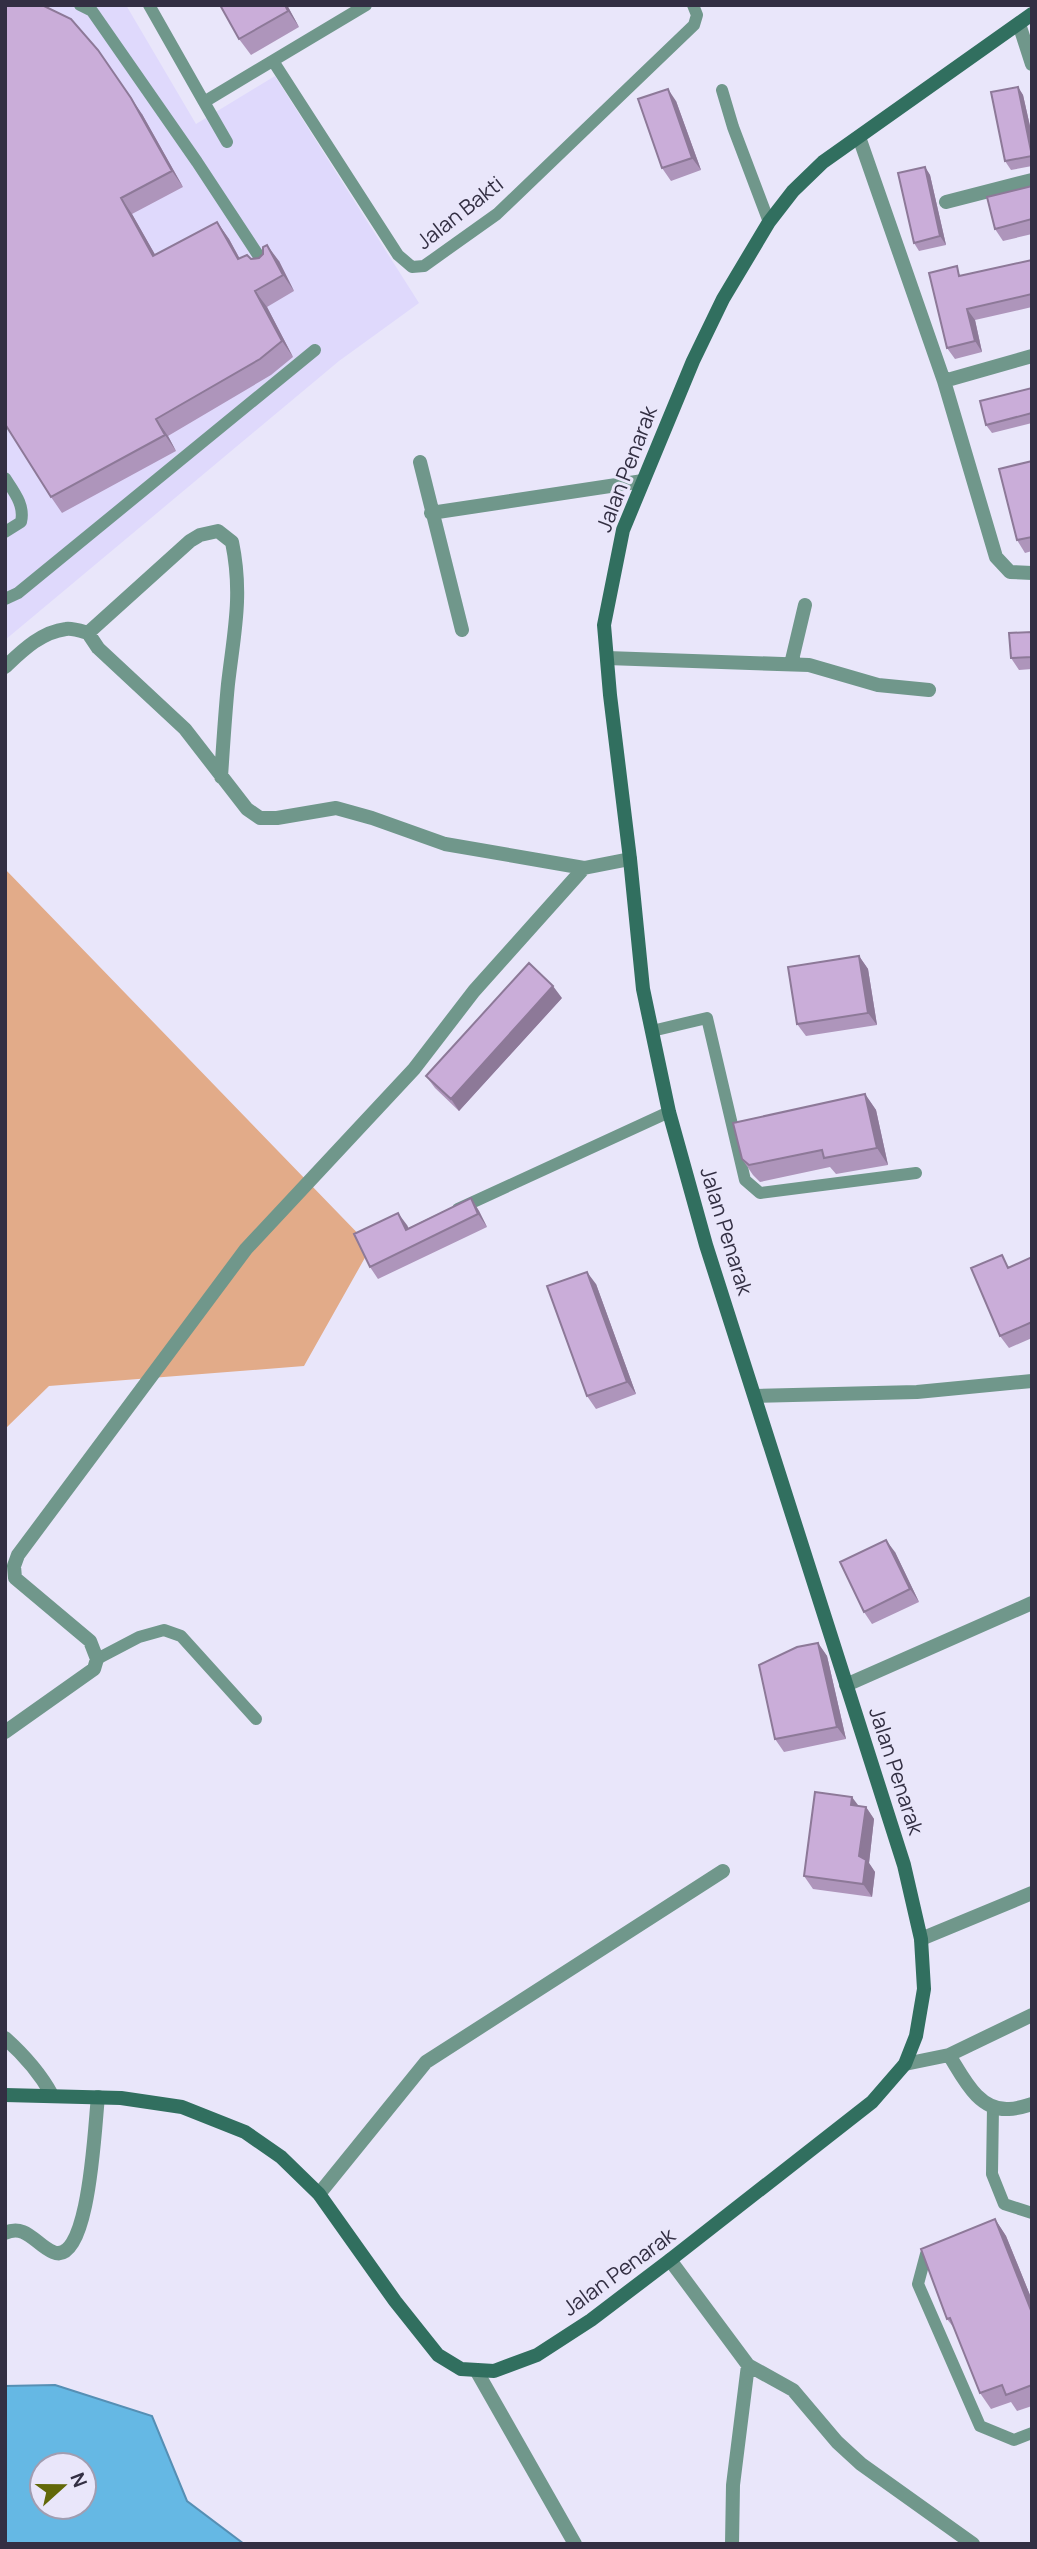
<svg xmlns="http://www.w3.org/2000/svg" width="1037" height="2549" viewBox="0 0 1037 2549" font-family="Manrope,sans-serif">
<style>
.built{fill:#dfd9fc}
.green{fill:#e2ab89}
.water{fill:#65b8e4;stroke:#568fb4;stroke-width:2;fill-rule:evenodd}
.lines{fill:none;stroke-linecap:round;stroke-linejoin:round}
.lane{stroke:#70978b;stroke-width:12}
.street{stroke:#70978b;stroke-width:14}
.secondary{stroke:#316f5f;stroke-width:14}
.wall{fill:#ae95bb}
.shaded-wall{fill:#8d7998}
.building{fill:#caadd9;stroke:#8d7998;stroke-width:2}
.labels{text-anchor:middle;stroke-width:6;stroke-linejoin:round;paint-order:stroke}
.street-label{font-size:21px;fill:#332f43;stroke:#e9e6fa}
</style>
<rect width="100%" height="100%" fill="#e9e6fa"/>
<path class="built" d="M5 5H126L196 124 275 76 419 303 339 361 5 640Z"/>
<path class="green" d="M5 869 371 1247 304 1366 49 1386 5 1429Z"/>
<path class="water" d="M55 2385 152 2416 187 2501 244 2544H5V2386ZM42 2465H84V2507H42Z"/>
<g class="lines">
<path class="lane" d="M80 5 92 11 197 162 266 267
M149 5 204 102
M273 61 398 255 412 267 424 266 497 214 694 25 697 15 693 5
M722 90 733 127 769 222
M227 142 204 102 366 5
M5 478C14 492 25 505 21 522L5 532
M5 599 18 593 315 350
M652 1031 707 1018 745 1180 760 1193 916 1173
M458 1209 669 1112
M97 1659 139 1637 164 1630 181 1636 256 1719
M993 2107 992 2174 1004 2204 1032 2213
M926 2254 918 2284 980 2426 1014 2440 1032 2433"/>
<path class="street" d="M1019 24 1032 64
M859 137 944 381 996 557 1010 572 1032 573
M946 202 1032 180
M944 381 1032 356
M420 462 462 630
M431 513 643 481
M88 633 190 541 200 535 218 531 232 542C243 595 234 632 228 684 225 715 223 746 221 777
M607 658 809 665 878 685 929 690
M791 664 805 605
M5 667C22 651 41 632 66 629 72 628 81 631 88 633L98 648 185 729 247 809 260 818H277L336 808 372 818 445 844 584 868 630 859
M755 1396 917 1392 1032 1381
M846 1685 1032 1603
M5 1732 94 1669 97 1659 90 1641 15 1578 14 1566 18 1555 246 1249 414 1069 474 991 584 868
M921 1939 1032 1893
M5 2038C24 2055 40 2073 52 2095
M949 2055C963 2077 978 2111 1009 2109 1017 2109 1025 2106 1032 2104
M905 2064 949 2055 1032 2015
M319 2194 426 2062 723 1871
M5 2233C26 2223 36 2245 53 2252 90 2268 95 2119 98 2097
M670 2260 748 2365 793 2390 837 2442 861 2464 973 2544
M476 2370 575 2544
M732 2544 733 2485 748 2365"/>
<path class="secondary" d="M5 2095 121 2098 182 2107 245 2132 281 2157 319 2194 395 2301 438 2355 461 2369 494 2371 537 2355 591 2320 670 2260 872 2102 905 2064 916 2036 924 1989 921 1939 904 1865 706 1245 669 1112 643 989 630 859 610 695 604 625 623 530 693 361 723 299 769 222 793 191 823 162 1032 14"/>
</g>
<path class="wall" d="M220 5H287L299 27 251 55 239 39Z
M1018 87 1023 95 1032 135V166L1011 170 1005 161Z
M676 101 701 170 671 181 662 168Z
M142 114 183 187 132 214 155 255 217 222 229 239 240 259 279 261 294 291 267 307 293 357 271 375 168 436 176 451 62 513 51 497 5 424Z
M925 167 930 175 946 245 919 251 914 243Z
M1032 186V234L1003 241 995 229Z
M1032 260V307L975 320 982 352 955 359 947 348 963 275Z
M1032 388V423L992 433 986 425Z
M1032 461V551L1025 553 1017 540Z
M1032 632V669L1019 670 1011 658Z
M859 956 868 969 877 1025 806 1036 797 1024Z
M562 998 459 1111 435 1088 426 1076Z
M865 1094 876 1110 888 1165 836 1174 830 1167 760 1182 753 1175 742 1159Z
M471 1198 479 1211 487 1227 378 1279 370 1267 407 1225 408 1228Z
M1032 1257V1338L1009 1348 1000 1336 1010 1267Z
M596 1284 636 1394 596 1409 587 1396Z
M895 1552 919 1602 872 1624 864 1612Z
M818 1643 827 1656 846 1739 784 1752 775 1739Z
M859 1806 866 1807 874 1819 869 1863 875 1872 872 1897 813 1889 804 1876Z
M995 2219 1006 2236 1032 2300V2406L1017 2411 1011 2402 991 2409 980 2393 954 2328 947 2319Z"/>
<path class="shaded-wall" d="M285 5H287L299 27 288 11Z
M1018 87 1023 95 1032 135V154Z
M668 89 676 101 701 170 692 158Z
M131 98 142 114 183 187 172 171Z
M925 167 930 175 946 245 940 236Z
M121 198 132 214 165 272 153 256Z
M217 222 229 239 249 276 238 259Z
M267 245 279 261 294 291 283 275Z
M255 291 267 307 293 357 282 341Z
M967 309 975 320 982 352 975 341Z
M156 419 168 436 176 451 165 435Z
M859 956 868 969 877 1025 868 1013Z
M553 986 562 998 459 1111 451 1099Z
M865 1094 876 1110 888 1165 877 1148Z
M471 1198 479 1211 487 1227 478 1214Z
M398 1213 407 1225 415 1242 406 1230Z
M587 1272 596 1284 636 1394 627 1382Z
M886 1540 895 1552 919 1602 910 1589Z
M818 1643 827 1656 846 1739 837 1727Z
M852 1797 861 1809 851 1805Z
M866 1807 874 1819 869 1863 875 1872 872 1897 863 1884 859 1856Z
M995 2219 1006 2236 1032 2300V2313Z"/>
<path class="building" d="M5 5H42L71 19 98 50 131 98 172 171 121 198 153 256 217 222 238 259 247 255 251 259 259 258 263 254V247L267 245 283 275 255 291 282 341 260 359 156 419 165 435 51 497 5 424Z
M220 5H285L288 11 239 39Z
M1018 87 1032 156 1005 161 991 92Z
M668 89 692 158 662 168 638 99Z
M925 167 940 236 914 243 898 173Z
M1032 186V219L995 229 987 197Z
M1032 260V294L967 309 975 341 947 348 929 273 957 266 959 276Z
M1032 388V413L986 425 980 401Z
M1032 461V537L1017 540 999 469Z
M1032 632V657L1011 658 1009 633Z
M859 956 868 1013 797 1024 788 967Z
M529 963 553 986 451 1099 426 1076Z
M865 1094 877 1148 824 1158 822 1150 749 1165 742 1159 733 1123Z
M471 1198 478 1214 370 1267 354 1234 398 1213 406 1230Z
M1002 1255 1008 1268 1032 1257V1322L1000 1336 971 1268Z
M587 1272 627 1382 587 1396 547 1286Z
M886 1540 910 1589 864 1612 840 1562Z
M818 1643 837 1727 775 1739 759 1665 797 1647Z
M815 1792 852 1797 851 1805 866 1807 859 1856 866 1860 863 1884 804 1876Z
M995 2219 1032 2313V2385L1006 2395 1002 2385 980 2393 950 2318 947 2319 921 2249Z"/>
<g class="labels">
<g class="street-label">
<text transform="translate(460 213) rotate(-38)" y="7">Jalan Bakti</text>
<text transform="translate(627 469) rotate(-69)" y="7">Jalan Penarak</text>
<text transform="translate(726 1231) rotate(73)" y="7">Jalan Penarak</text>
<text transform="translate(896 1771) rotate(72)" y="7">Jalan Penarak</text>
<text transform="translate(619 2272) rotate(-36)" y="7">Jalan Penarak</text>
</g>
</g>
<rect width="1037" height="2549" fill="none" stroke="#332f43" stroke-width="14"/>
<g transform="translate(63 2486) rotate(69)"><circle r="33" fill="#e9e6fa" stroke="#a09db1" stroke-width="2"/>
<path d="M0-5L12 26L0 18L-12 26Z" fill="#626809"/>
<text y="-10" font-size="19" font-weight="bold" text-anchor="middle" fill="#332f43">N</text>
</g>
</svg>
